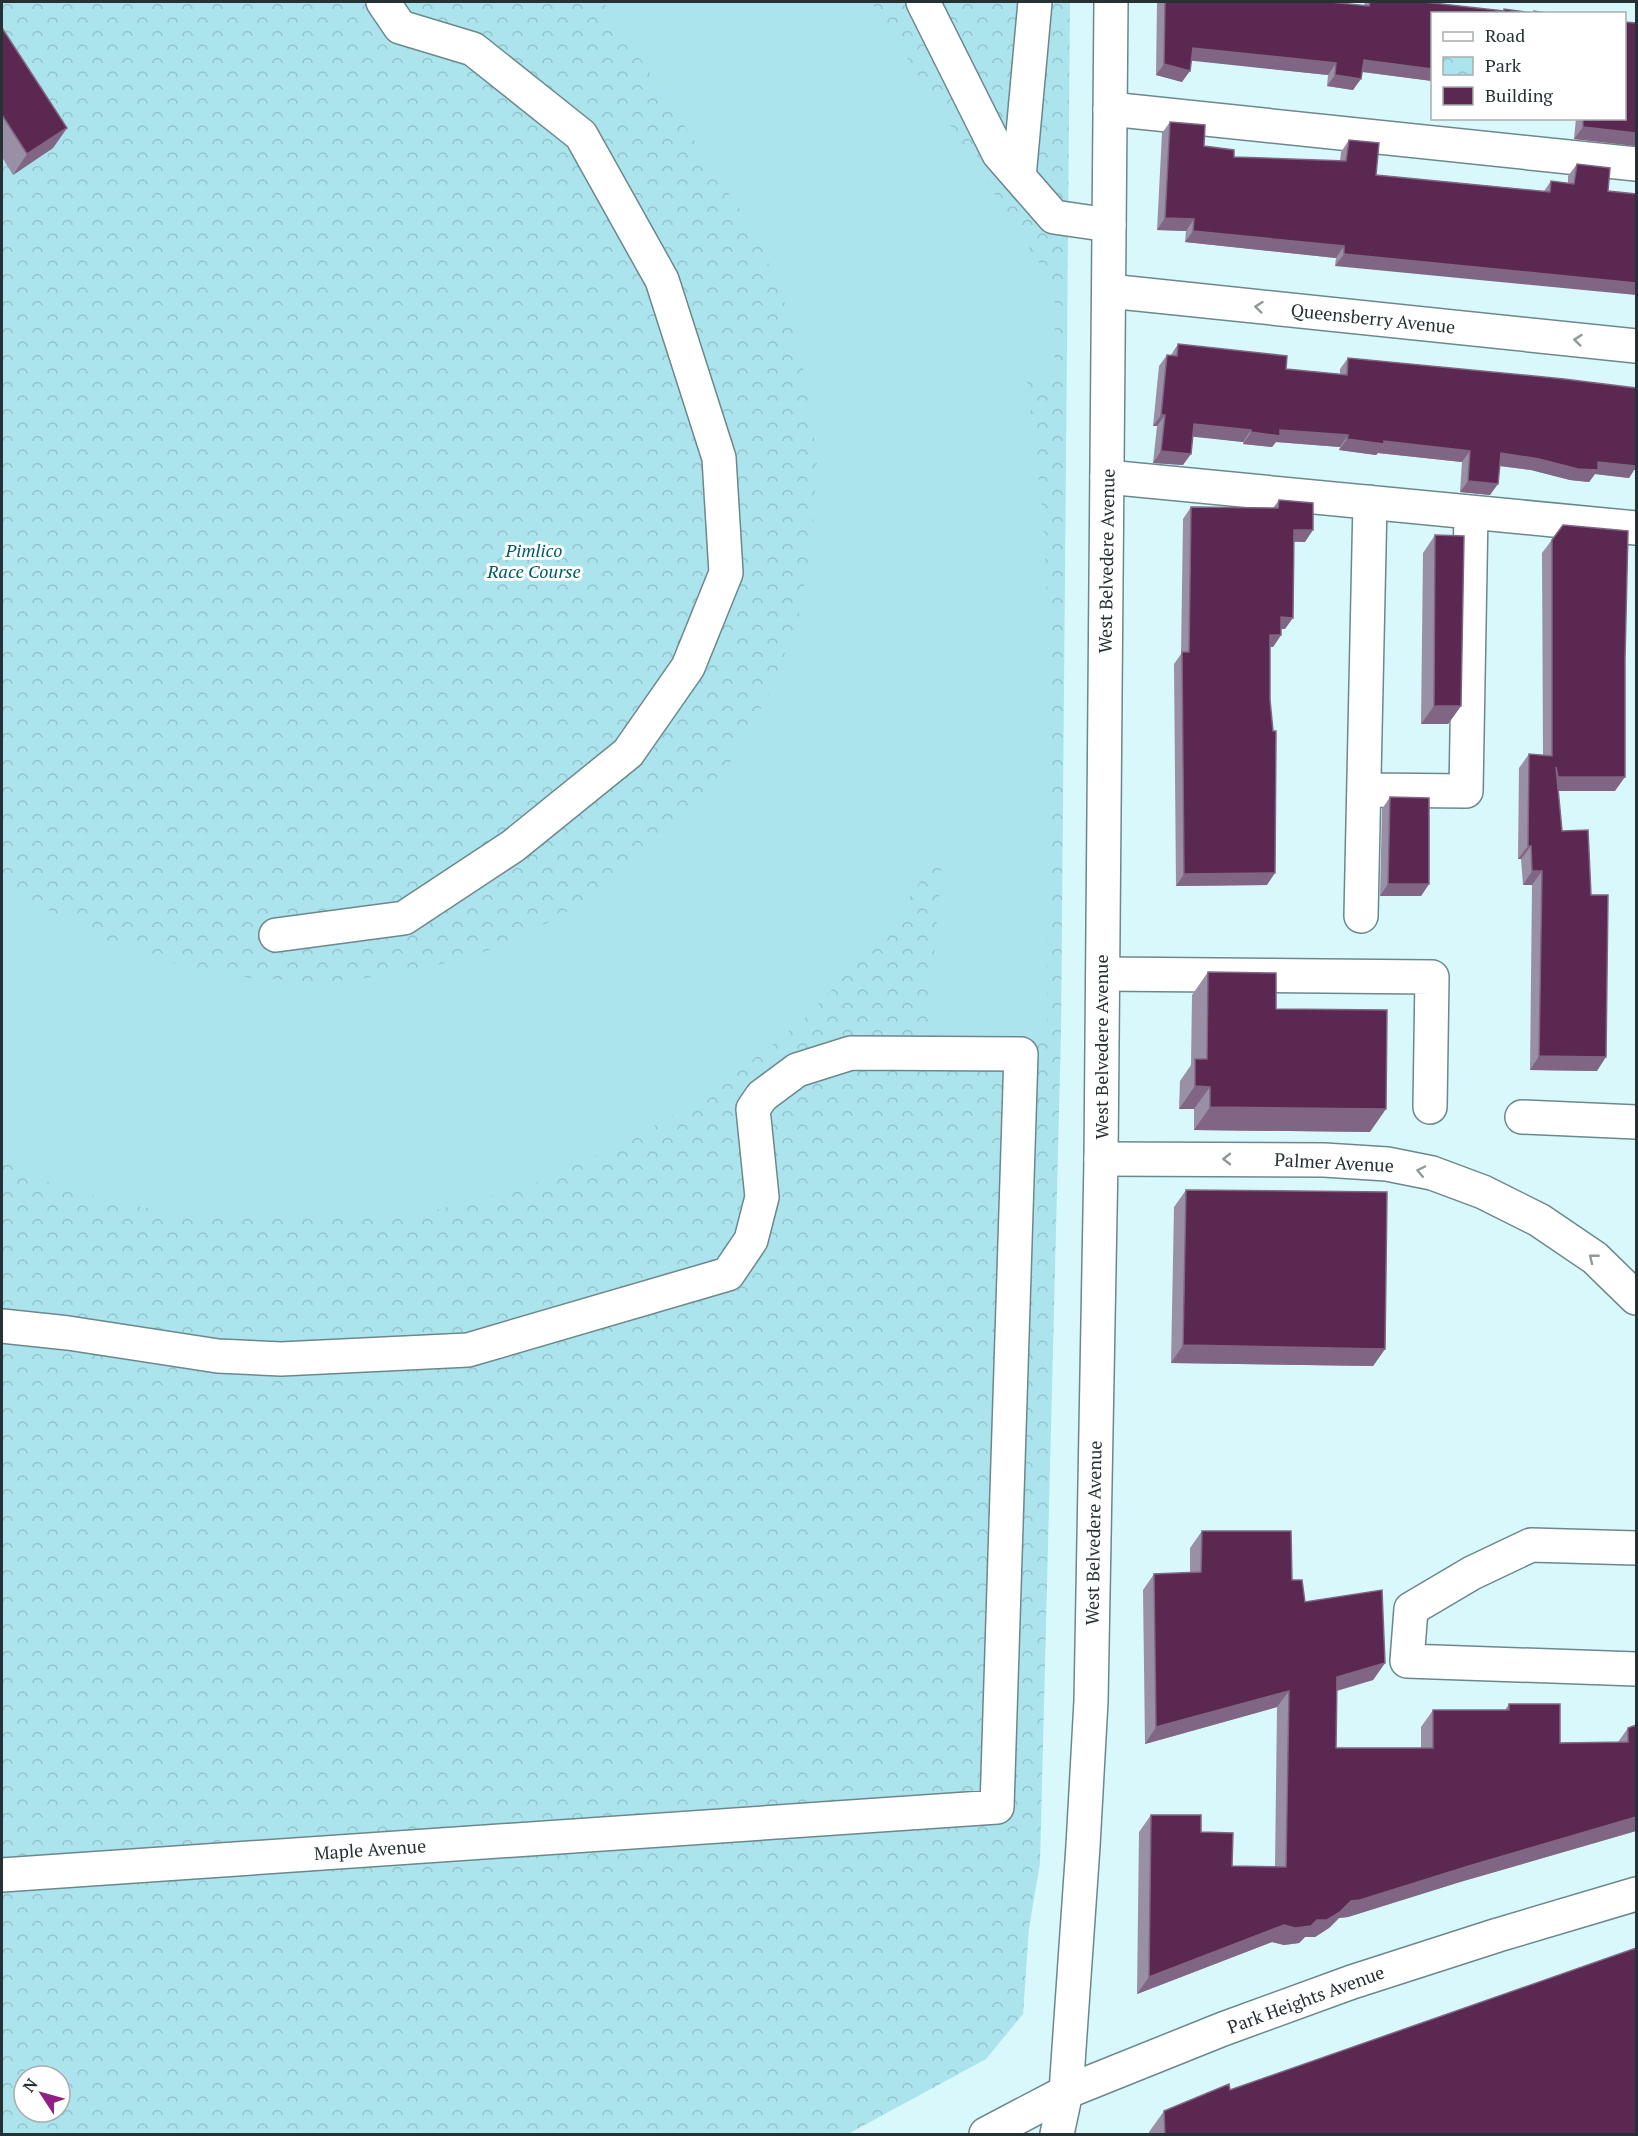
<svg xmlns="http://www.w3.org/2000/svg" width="1638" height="2136" viewBox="0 0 1638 2136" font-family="'PT Serif',serif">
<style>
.park{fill:url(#park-crowns);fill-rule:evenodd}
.pitch{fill:#abe4ed}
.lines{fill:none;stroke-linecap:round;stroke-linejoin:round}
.minor-casing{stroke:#6c888c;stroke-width:36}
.major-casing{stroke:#6c888c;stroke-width:36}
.minor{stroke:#fff;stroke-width:33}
.major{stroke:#fff;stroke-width:33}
.wall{fill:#9a90a6}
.shaded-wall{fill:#806684}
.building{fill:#5a2851;stroke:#806684;stroke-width:1.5}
.oneway{stroke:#929899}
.labels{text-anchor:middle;stroke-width:6;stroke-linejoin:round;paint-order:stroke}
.street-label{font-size:18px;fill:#263133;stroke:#fff}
.park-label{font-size:18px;font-style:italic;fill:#005b65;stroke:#fff}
</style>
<defs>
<pattern id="park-crowns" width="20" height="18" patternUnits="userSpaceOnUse" patternTransform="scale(1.5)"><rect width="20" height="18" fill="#abe4ed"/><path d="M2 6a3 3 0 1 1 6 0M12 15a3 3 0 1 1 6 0" fill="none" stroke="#93c4cc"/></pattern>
</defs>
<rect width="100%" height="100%" fill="#d9f8fc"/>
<path class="park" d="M2 2H1070L1061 1033 1040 1863 1029 1928 1023 2014 986 2059 848 2134H2ZM24 2076H60V2112H24Z"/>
<path class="pitch" d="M603 2H871L1055 288 1054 375 1027 380 1044 525 1049 650 1047 1039 927 1035 943 849 882 937 801 1022 714 1090 626 1143 520 1190 422 1213 323 1219 195 1217 108 1201 39 1179 2 1161V878L26 898 103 940 174 963 250 978 325 982 404 974 482 953 558 918 622 876 682 821 731 761 769 694 798 620 812 541 817 462 807 385 788 311 757 236Z"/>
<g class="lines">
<defs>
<path id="minor" d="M923 2 999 154 1054 217 1109 225
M1110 109 1636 164
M1019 177 1035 2
M1109 291 1636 346
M1107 477 1636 528
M1364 790 1466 791 1471 512
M1361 916 1370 502
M276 935 404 918 513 846 628 753 688 667 726 573 719 458 662 280 581 135 473 49 400 27 383 2
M1103 974 1432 977 1430 1107
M1522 1117 1636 1122
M1101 1159 1324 1160 1387 1164 1432 1173 1483 1192 1539 1220 1595 1258 1636 1298
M2 1326 68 1333 218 1356 281 1359 468 1350 728 1274 751 1240 762 1197 753 1109 762 1096 797 1070 851 1053 1021 1054 997 1807 2 1875
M1636 1548 1531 1545 1472 1573 1411 1609 1407 1661 1636 1669"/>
<path id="major" d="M986 2134 1066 2092 1223 2029 1352 1982 1498 1935 1636 1894
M1057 2134 1066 2092 1083 1846 1091 1701 1101 1159 1111 2"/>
</defs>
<use href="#minor" class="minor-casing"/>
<use href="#major" class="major-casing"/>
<use href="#minor" class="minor"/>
<use href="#major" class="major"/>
</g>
<path class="wall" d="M1157 2H1330L1363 6 1366 2H1424L1503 11 1504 9 1533 13 1534 11 1554 14H1432V81L1362 72 1353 90 1327 86 1328 75 1191 60 1182 82 1156 75Z
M1636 23V146L1574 139 1576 118H1624Z
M2 28 67 128 53 148 13 175 2 157Z
M1170 122 1204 146 1234 157 1340 161 1341 152 1349 140 1376 175 1544 191 1551 181 1568 183V176L1577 164 1608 191 1335 266 1336 258 1185 242 1186 231 1157 230 1162 133Z
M1178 344 1286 369 1340 374V369L1348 358 1636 388V470H1634L1629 478 1595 474 1589 482 1570 480 1531 470 1499 466 1490 495 1460 492 1462 462 1378 453 1376 455 1339 450 1340 447 1276 442 1272 447 1243 444V442L1193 436 1183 465 1153 463 1157 426H1153L1159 366 1167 355H1171Z
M1279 500 1305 542H1294L1285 629H1281V635L1273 647H1270L1267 885 1176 886 1174 664 1181 654 1183 519 1191 507 1273 508Z
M1563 525 1615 791H1558L1562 831 1597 1071 1530 1070 1532 885H1523L1521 859H1518L1519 768 1529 754 1543 755 1542 553Z
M1435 535 1461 706 1448 724H1421L1423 553Z
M1390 797 1429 884 1421 896H1380L1382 809Z
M1208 972 1276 1009 1370 1132 1194 1130V1109H1179L1180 1081 1191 1065 1192 995Z
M1186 1190 1385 1349 1373 1366 1171 1363 1174 1207Z
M1202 1531 1292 1580 1305 1602 1385 1663 1373 1680 1337 1691 1336 1748H1421V1727L1433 1710H1505L1509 1704 1560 1743 1618 1742 1628 1728 1636 1725V1831L1460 1882 1348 1917 1339 1918 1329 1928 1315 1937H1305L1299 1943 1284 1945 1272 1942 1137 1994 1139 1832 1151 1815 1201 1832 1232 1866H1275L1277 1707 1145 1744 1143 1590 1154 1574 1190 1573V1548Z
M1230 2090 1636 2134H1149V2132L1164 2111Z"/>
<path class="shaded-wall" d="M1193 48 1336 63 1328 75 1185 60Z
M1364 60 1432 69V81L1356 71Z
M1164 64 1190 71 1182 82 1156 75Z
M1335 75 1361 79 1353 90 1327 86Z
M1583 127 1636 133V146L1574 139Z
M67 128 53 148 13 175 27 154Z
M1165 218 1194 219 1186 231 1157 230Z
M1193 231 1344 246 1336 258 1185 242Z
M1344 254 1636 283V295L1335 266Z
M1161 415H1165L1157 426H1153Z
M1194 424 1251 430 1243 442 1186 436Z
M1280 430 1348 435 1340 447 1276 442 1272 447 1243 444 1251 432Z
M1347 439 1384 441 1470 451 1462 462 1378 453 1376 455 1339 450Z
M1161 451 1191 454 1183 465 1153 463Z
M1501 453 1598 462 1636 460V470H1634L1629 478 1595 474 1589 482 1570 480 1531 470 1493 465Z
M1468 481 1498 484 1490 495 1460 492Z
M1294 530H1313L1305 542 1286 541Z
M1281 617 1293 618 1285 629H1273Z
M1270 635H1281L1273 647 1262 646Z
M1434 706H1461L1448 724H1421Z
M1558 777H1625L1615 791H1549Z
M1528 846H1531L1521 859H1518Z
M1532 871H1542L1532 885H1523Z
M1275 873 1267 885 1176 886 1184 874Z
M1388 884H1429L1421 896H1380Z
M1539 1056 1606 1057 1597 1071 1530 1070Z
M1195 1086 1210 1087 1194 1109H1179Z
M1210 1107 1386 1109 1370 1132 1194 1130Z
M1183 1345 1385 1349 1373 1366 1171 1363Z
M1385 1663 1373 1680 1325 1694 1337 1677Z
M1289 1691 1277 1707 1145 1744 1156 1727Z
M1636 1817V1831L1460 1882 1348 1917 1339 1918 1329 1928 1315 1937H1305L1299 1943 1284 1945 1272 1942 1137 1994 1149 1977 1284 1925 1317 1920 1351 1901Z"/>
<path class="building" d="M1165 2H1330L1369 6 1370 2H1424L1504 11V9L1534 13V11L1554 14H1432V69L1364 60 1361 79 1335 75 1336 63 1193 48 1190 71 1164 64Z
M1624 22 1636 23V133L1583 127V118H1624Z
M2 28 67 128 27 154 2 115Z
M1170 122 1205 125 1204 146 1234 150V157L1346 161 1349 140 1379 143 1376 175 1550 192 1551 181 1574 184 1577 164 1610 168 1608 191 1636 194V283L1344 254V246L1193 231 1194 219 1165 218Z
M1178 344 1287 356 1286 369 1347 375 1348 358 1564 379 1636 388V466L1598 462V470L1578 469 1539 459 1501 453 1498 484 1468 481 1470 451 1384 441V444L1347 439 1348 435 1280 430V436L1251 432V430L1194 424 1191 454 1161 451 1165 415H1161L1167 355 1177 356Z
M1279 500 1313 503V530H1294L1293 618 1281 617V635H1270V700L1273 731H1276L1275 873 1184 874 1182 652H1189L1191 507 1278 508Z
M1563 525 1628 531 1625 659V777H1558L1556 767 1562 831 1588 830 1591 895H1608L1606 1057 1539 1056 1542 871H1532L1531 846H1528L1529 754 1552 756V540Z
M1435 535 1464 536 1461 706H1434Z
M1390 797 1429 798V884H1388Z
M1208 972 1276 973V1009L1387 1010 1386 1109 1210 1107V1087L1195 1086V1059H1207Z
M1186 1190 1387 1192 1385 1349 1183 1345Z
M1202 1531H1291L1292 1580H1302L1305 1602 1382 1590 1385 1663 1337 1677 1336 1748H1433V1710H1509V1704H1560V1743L1628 1742V1728L1636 1725V1817L1472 1865 1360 1900 1351 1901 1340 1912 1327 1920H1317L1311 1926 1295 1928 1284 1925 1149 1977 1151 1815H1201V1832L1233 1833 1232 1866 1286 1867 1289 1691 1156 1727 1154 1574 1201 1572Z
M1636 1948V2134H1165L1164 2111 1229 2084 1230 2090Z"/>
<defs><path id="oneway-chevron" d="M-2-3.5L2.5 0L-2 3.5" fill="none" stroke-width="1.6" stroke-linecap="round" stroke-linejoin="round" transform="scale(1.5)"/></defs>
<g class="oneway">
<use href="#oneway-chevron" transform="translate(1259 307) rotate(-174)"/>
<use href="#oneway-chevron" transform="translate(1578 340) rotate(-174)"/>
<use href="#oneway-chevron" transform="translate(1227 1159) rotate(-180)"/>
<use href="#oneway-chevron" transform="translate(1421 1171) rotate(-168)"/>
<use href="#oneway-chevron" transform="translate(1593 1258) rotate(-142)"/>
</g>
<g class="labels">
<g class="street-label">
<text transform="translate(1373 319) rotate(6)" y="6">Queensberry Avenue</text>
<text transform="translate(1107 561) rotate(-89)" y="6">West Belvedere Avenue</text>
<text transform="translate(1102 1047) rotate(-90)" y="6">West Belvedere Avenue</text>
<text transform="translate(1334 1163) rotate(3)" y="6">Palmer Avenue</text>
<text transform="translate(1094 1533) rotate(-89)" y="6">West Belvedere Avenue</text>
<text transform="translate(370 1850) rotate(-4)" y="6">Maple Avenue</text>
<text transform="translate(1306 2000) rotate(-20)" y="6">Park Heights Avenue</text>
</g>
<g class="park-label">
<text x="534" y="557">Pimlico<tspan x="534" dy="21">Race Course</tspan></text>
</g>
</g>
<rect width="1638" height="2136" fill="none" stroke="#263133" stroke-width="6"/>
<rect x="1431" y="12" width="195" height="108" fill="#ffffff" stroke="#a8adad" stroke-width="1.5"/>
<rect x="1443" y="32" width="30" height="9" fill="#ffffff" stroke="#a8adad" stroke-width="1.5"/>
<text x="1485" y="42" font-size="18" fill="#263133">Road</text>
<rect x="1443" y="57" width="30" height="18" fill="url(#park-crowns)" stroke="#a8adad" stroke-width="1.5"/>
<text x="1485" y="72" font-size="18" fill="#263133">Park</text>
<rect x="1443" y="87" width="30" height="18" fill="#5a2851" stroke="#a8adad" stroke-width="1.5"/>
<text x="1485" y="102" font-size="18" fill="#263133">Building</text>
<g transform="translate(42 2094) rotate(306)"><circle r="28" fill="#ffffff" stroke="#a8adad" stroke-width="1.5"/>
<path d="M0-4.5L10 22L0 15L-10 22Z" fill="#902081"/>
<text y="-9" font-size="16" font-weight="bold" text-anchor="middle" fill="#263133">N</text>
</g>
</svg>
